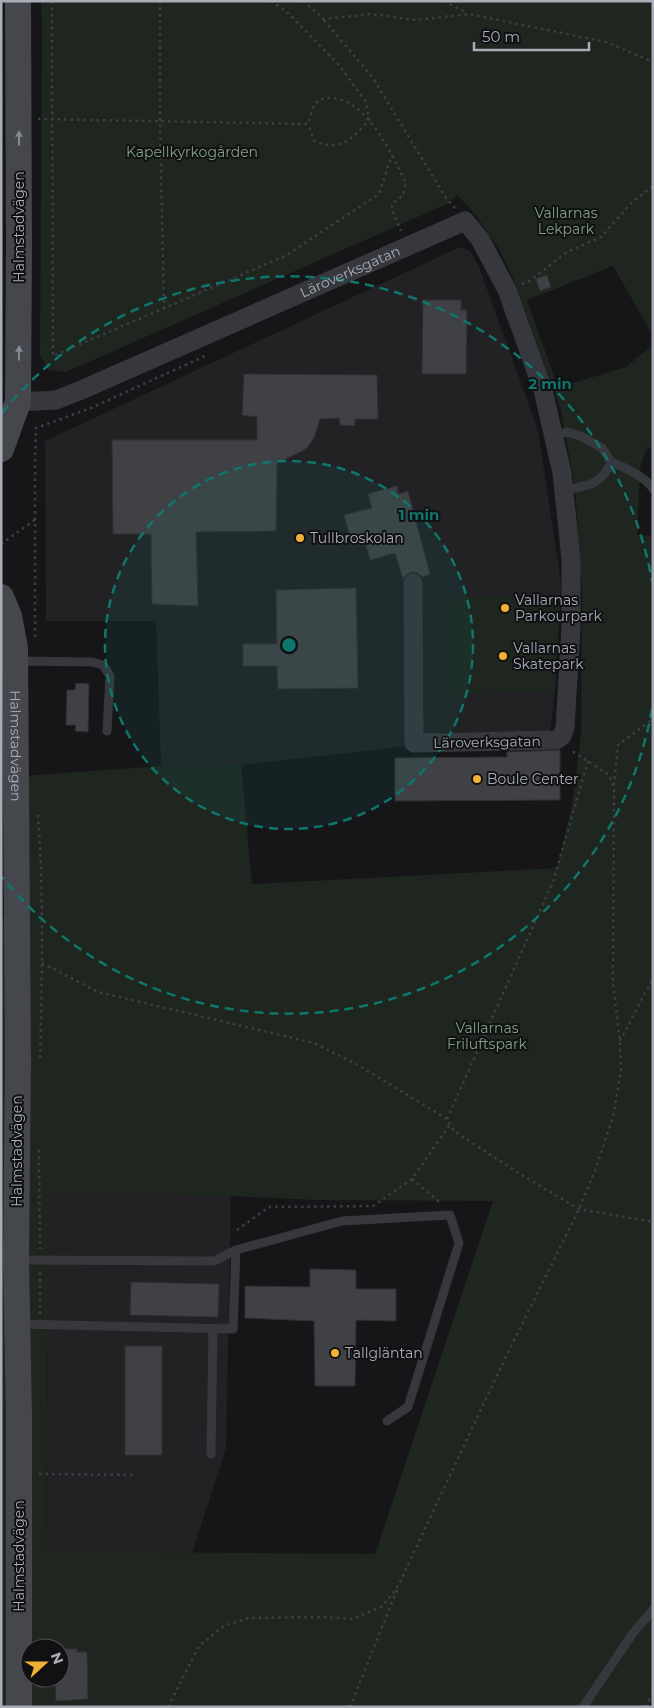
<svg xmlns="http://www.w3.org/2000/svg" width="654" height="1708" viewBox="0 0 654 1708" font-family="Montserrat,sans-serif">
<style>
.built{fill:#222225}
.green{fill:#1e261f;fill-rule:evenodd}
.building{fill:#404145;stroke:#303034}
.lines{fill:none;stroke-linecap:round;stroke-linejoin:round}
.path{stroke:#3d3f44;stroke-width:2.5;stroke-dasharray:2.5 4;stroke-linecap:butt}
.service{stroke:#37383d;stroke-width:9}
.minor{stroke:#37383d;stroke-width:19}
.secondary{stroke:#45474d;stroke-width:26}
.oneway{fill:#858993}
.ring{fill:none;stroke:#0f766e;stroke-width:2.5;stroke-dasharray:9 6}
.poi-dot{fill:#f2b134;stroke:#111113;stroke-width:2}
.labels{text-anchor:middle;stroke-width:4;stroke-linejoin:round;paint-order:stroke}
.park-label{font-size:14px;fill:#7fa381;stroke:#111113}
.street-label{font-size:14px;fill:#a8adb8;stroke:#111113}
.poi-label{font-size:14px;fill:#a8adb8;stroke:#111113;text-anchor:start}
.centre{fill:#0f766e;stroke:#111113;stroke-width:2.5}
.ring-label{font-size:15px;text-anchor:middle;font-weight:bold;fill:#0f766e;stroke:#111113;stroke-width:4;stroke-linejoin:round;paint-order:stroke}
</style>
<rect width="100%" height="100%" fill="#161618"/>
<path class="built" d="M460 247 470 251 479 267 538 430 561 583 555 692 550 732H443L409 736V746L241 765 161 766 156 621H46L45 441Z
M49 1192 231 1196 226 1449 192 1553 46 1551Z"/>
<path class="green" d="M41 1H653V336L613 266 527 300 558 387 572 381 573 383 626 367 653 345V449L647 447 640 468 637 535 653 536V1699L648 1707H1V916L7 917V777L161 766 241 765 252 884 557 868 572 805 581 734 582 593 575 488 561 410 513 278 499 249 475 214 457 195 447 204 66 372 49 370 40 356 42 27ZM49 1192 231 1196 315 1200 493 1201 375 1554 46 1551ZM30 1648H60V1678H30Z
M452 596 560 598 555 692 448 694Z"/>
<path class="building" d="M547 275 551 287 540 291 536 279Z
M423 300H461V310H467L466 374H422Z
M244 374 377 375 378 419H355V426L340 425 339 418 320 419 314 438 308 447 302 451 277 463 276 531 196 532 198 606 152 604 151 534H113L112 440H257V417L242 415Z
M397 486 398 494 408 491 430 574 422 577 418 573 412 572 407 574 403 579 395 553 370 560 365 541 352 544 344 515 372 508 368 494Z
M356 588 358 688 278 689 277 666H243V644H277L276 590Z
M76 683 89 684 88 732 75 731 76 725H66L67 690H75Z
M560 750V800L395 801V758L507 757V752Z
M310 1269 356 1270V1289H396V1321L356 1320 355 1386H315L314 1321 245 1318V1286L310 1287Z
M131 1282 219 1284 218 1317 130 1315Z
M125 1346H162V1455H125Z
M60 1649H77V1652H87L88 1699 56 1701 55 1678H60Z"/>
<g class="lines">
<path class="path" d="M52 1 53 356 285 256 379 194 392 155
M160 1V121L164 309
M271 1 286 11 339 65 366 102 369 120C352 139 341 152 314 141L308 124
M303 1 324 19 371 14 416 20 469 14 606 42 653 62
M444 1 467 13
M324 20 373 78 446 198 455 208
M38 119 308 124C312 110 313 98 330 98 367 98 392 155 406 183L403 195 392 204V210L401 231
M522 284 531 280 567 252 601 237 631 203 653 186
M1 544 36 519
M35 637V461L36 428 91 408 205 356
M614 785 618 745 653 719
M38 815C44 897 42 979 40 1062
M42 963 98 992 314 1043 358 1065 447 1119 454 1131 520 1174 579 1209 653 1222
M620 1041 653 978
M447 1119 553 882 588 761
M39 1150 40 1249
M412 1179 438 1201 439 1205
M237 1230 269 1207 373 1206 412 1179 450 1124
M40 1314V1272
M39 1474 135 1475
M168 1707 199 1646 224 1626 248 1618 324 1617 352 1619 383 1606 398 1586 500 1369 579 1209 595 1171 613 1117 621 1070 620 1042 613 983 614 787 609 775 572 751
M350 1707 397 1590
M645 1707 653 1693"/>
<path class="service" d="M554 435 568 432 583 437 602 448 611 462C623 466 647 478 653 489
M565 490C587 486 602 485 611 462
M18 661 92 662 103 665 110 676 107 731
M19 1260 214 1261 236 1250 342 1221 450 1215 459 1243 408 1407 387 1421
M19 1324 233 1329 236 1250
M211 1454 213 1328
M583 1707 633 1633 653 1610"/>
<path class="minor" id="s1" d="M18 402 56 400 79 391 465 221 480 239 507 290 543 390 562 473 571 559V627L565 728 562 736 556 740 414 743 413 583"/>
<g class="secondary">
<path d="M1 449 18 402 19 246 18 1"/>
<path id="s2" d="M1 597 9 616 15 648 18 1062 16 1260 19 1417V1707"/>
</g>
</g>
<defs><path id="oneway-solid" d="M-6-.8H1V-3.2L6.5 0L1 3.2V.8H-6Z" transform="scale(1.25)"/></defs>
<g class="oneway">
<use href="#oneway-solid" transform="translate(19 138) rotate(-90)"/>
<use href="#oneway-solid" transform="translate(19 353) rotate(-89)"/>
</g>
<circle cx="289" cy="645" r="184" fill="#0f766e" fill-opacity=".12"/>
<g class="ring">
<circle cx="289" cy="645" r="184"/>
<path d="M652 709A369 369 0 0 1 2 877M2 413A369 369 0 0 1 652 581"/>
</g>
<g class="poi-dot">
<circle cx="300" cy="538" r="5"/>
<circle cx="505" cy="608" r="5"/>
<circle cx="503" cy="656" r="5"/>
<circle cx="477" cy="779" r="5"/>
<circle cx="335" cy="1353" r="5"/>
</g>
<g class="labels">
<g class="park-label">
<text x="192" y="157">Kapellkyrkogården</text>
<text x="566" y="218">Vallarnas<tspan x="566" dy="16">Lekpark</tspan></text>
<text x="487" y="1033">Vallarnas<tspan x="487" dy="16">Friluftspark</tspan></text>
</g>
<g class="street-label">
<text transform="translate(19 227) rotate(-90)" y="5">Halmstadvägen</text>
<text dy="5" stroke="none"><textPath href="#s1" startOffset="359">Läroverksgatan</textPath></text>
<text transform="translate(487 742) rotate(-1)" y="5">Läroverksgatan</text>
<text dy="5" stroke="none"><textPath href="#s2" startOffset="151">Halmstadvägen</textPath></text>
<text transform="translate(17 1151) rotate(-90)" y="5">Halmstadvägen</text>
<text transform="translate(19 1556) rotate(-90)" y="5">Halmstadvägen</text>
</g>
<g class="poi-label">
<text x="310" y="543">Tullbroskolan</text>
<text x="515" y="605">Vallarnas<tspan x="515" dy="16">Parkourpark</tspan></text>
<text x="513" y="653">Vallarnas<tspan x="513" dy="16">Skatepark</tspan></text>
<text x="487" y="784">Boule Center</text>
<text x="345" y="1358">Tallgläntan</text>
</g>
</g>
<circle cx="289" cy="645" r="8" class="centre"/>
<g class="ring-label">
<text x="550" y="389">2 min</text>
<text x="419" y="520">1 min</text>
</g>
<rect width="654" height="1708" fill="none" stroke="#a8adb8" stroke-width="5"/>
<g transform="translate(45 1663) rotate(69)"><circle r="24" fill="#111113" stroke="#4d4f55"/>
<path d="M0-4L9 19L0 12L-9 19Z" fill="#f2b134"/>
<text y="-8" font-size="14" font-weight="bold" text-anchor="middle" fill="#a8adb8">N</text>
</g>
<path d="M474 42v8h115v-8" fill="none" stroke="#a8adb8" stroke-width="2.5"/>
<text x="482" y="42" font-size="15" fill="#a8adb8" stroke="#111113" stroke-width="4" paint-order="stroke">50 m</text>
</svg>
